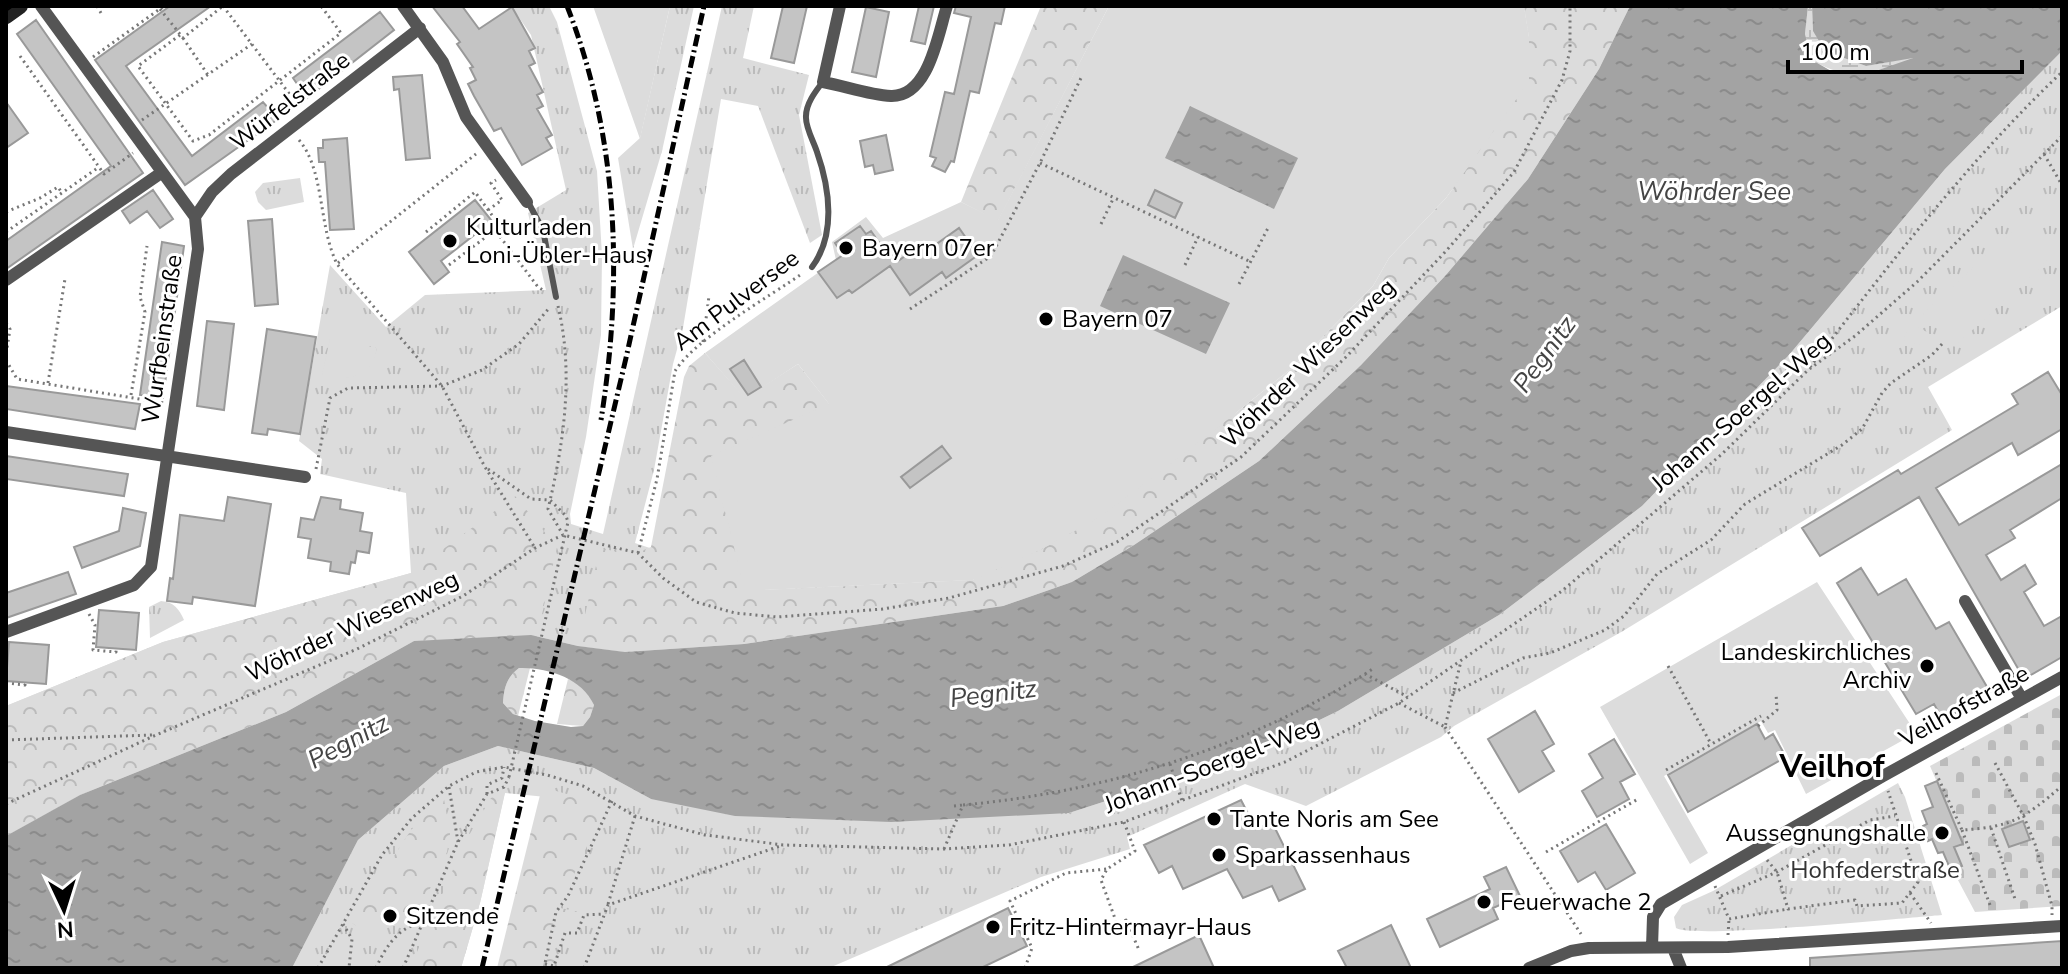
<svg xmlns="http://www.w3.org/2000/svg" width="2068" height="974" viewBox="0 0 2068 974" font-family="'Nunito Sans',sans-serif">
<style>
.grass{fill:url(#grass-tufts)}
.forest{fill:url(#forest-crowns)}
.wetland{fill:url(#wetland-marsh)}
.cemetery{fill:url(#cemetery-stones)}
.garden{fill:#dcdcdc}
.water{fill:url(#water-ripples);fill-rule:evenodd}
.building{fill:#c4c4c4;stroke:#999;stroke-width:2}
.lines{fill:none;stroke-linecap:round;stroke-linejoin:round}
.path{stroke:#777;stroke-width:3;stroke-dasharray:2 4;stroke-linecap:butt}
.lane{stroke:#555;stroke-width:6}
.street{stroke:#555;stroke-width:12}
.secondary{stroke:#222;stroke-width:16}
.tram{stroke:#000;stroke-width:2}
.rail{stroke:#000;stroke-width:5;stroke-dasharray:12 4 2 4;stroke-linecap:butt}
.path-bridge{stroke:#777;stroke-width:3;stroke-dasharray:2 4;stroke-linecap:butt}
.poi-dot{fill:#000;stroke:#fff;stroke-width:3}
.labels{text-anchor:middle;stroke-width:6;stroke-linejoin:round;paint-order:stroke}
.street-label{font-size:24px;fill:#000;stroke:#fff}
.poi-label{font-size:24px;fill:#000;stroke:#fff;text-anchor:start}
.park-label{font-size:24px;fill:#333;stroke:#fff}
.water-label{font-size:26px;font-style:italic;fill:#444;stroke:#fff}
.district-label{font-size:32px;font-weight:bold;fill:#000;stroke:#fff}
</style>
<defs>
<pattern id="grass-tufts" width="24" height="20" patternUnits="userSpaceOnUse" patternTransform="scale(2)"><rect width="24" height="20" fill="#dcdcdc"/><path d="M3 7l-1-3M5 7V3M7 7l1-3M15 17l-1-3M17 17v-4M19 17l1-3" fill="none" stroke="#bbb"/></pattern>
<pattern id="forest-crowns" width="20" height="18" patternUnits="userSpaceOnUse" patternTransform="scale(2)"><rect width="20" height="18" fill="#dcdcdc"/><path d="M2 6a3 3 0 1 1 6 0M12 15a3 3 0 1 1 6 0" fill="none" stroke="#bbb"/></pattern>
<pattern id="wetland-marsh" width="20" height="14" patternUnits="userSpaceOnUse" patternTransform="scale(2)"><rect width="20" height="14" fill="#dcdcdc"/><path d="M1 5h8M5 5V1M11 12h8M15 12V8" fill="none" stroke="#bbb"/></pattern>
<pattern id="cemetery-stones" width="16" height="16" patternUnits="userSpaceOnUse" patternTransform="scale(2)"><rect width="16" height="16" fill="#dcdcdc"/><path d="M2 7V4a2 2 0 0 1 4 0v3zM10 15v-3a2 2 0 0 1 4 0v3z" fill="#bbb"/></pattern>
<pattern id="water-ripples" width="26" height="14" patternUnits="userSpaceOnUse" patternTransform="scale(2)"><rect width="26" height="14" fill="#a3a3a3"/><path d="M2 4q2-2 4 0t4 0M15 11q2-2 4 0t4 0" fill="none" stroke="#8b8b8b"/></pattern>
</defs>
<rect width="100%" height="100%" fill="#fff"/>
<path class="grass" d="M511 6H549L557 22 597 171 602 255 601 335 586 437 570 514 571 524 603 534 722 6H754L743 58 809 75 799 115 822 235 810 243 758 106 721 99 683 328 673 364 654 470 635 543 742 579 764 590 973 580 1529 37 1524 6H1630L1072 582 625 652 578 646 531 635 414 641 80 795 6 836V706L163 642 411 573 406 493 320 474 322 459 299 441 330 265 386 327 425 295 546 290 528 213 566 190 531 35Z
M670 6H694L662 151 633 249 618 158 640 138Z
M2062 51V306L1928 387 1952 430 1623 631 1454 726 1441 737 1306 806 1245 784 1127 837 1130 849 1041 877 829 968H533L577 800 505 793 480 903 461 968H292L358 840 444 766 498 746 594 768 651 799 1069 813 1245 756 1338 711 1499 615 1642 506 1789 355 1945 169Z
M300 178 304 202 266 210 258 202 255 192 263 183Z
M161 601C174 602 179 609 184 620L150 638 149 607Z
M1898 783 1905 797 1942 915C1906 918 1693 939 1676 928L1674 917 1682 905 1713 891Z"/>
<path class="forest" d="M1041 6H1109L998 221 961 202Z
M1524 6H1630L1599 69 1528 179 1445 276 1361 365 1259 461 1134 545 1072 582 1003 606 744 644 625 652 578 646 600 548 632 555 651 547 684 377 689 366 705 353 745 398 798 364 830 405 764 590 973 580 1040 550 1100 517 1203 439 1292 368 1373 286 1389 258 1446 198 1529 81V37Z
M515 496 557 547 537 637 414 641 286 712 80 795 6 836V706L163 642 411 573Z
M519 668H530L518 716 513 714 503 703C504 688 506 678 519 668Z
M568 679C581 684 589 693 594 705L590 717 583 726 557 724Z
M542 787 606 805 565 894 556 907 579 912 573 929 550 926 541 956 571 965 570 968H497Z
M505 792 480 903 461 968H410L465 842 491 798Z
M444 799 450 834 447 852 420 910 403 922 386 910 368 935 351 922 411 830Z"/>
<path class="wetland" d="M1808 6H1812L1813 30 1826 51 1866 66 1914 57 1911 60C1872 72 1850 83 1812 60L1805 34Z"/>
<path class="cemetery" d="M2062 694V906L1975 912 1943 852 1938 853 1932 840 1928 841 1923 826 1927 824 1922 811 1945 801 1930 766Z"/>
<path class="garden" d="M593 6H670L640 139Z
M1109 6H1524L1529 37V81L1446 198 1389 258 1373 286 1292 368 1203 439 1100 517 1040 550 973 580 764 590 742 579 711 456 829 404 798 364 745 399 705 353 836 260 832 242 866 217 883 238 961 202 998 220Z
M2016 228 2047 261 1954 347 1923 314Z
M337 323 357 327 355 343 377 348C371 379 350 380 322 375L330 339H335Z
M1917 327 1929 333 1932 348 1902 340 1909 329Z
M1817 582 1916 733 1806 794 1775 730 1768 733 1761 721 1664 776 1708 853 1690 864 1600 707Z"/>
<path class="water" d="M1630 6H1808L1805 34 1812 60 1833 72 1867 74 1913 58 1866 66 1825 51 1813 31 1812 6H2062V51L1945 169 1789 355 1642 506 1499 615 1338 711 1245 756 1069 813 891 822 735 816 651 799 594 768 498 746 444 766 358 840 292 968H6V836L80 795 286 712 414 641 531 635 578 646 625 652 744 644 1003 606 1072 582 1134 545 1259 461 1361 365 1445 276 1528 179 1599 69ZM519 668C547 667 582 678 594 705L590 717 583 726 571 727 535 721 513 714 503 703C504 688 506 678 519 668Z
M1190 106 1298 158 1274 209 1165 158Z
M1123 255 1230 303 1206 354 1100 306Z"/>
<path class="building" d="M170 6H211L126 66 192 156 263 102 278 119 185 185 95 60Z
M432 6H462L479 29 512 7 535 48 529 51 535 63 529 66 543 92 537 95 543 106 537 109 552 135 546 138 552 148 522 165 501 128 494 131 474 96 468 84 476 80 470 68 473 67 457 44 460 42Z
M783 6H807L794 63 771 58Z
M919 6H934L925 44 911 41Z
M956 6H1005L1001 24 995 23 979 93 970 91 954 162 951 161 945 172 932 166 936 158 930 156 945 92 954 94 971 17 954 13Z
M866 7 889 12 876 77 852 72Z
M380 12 394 30 307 98 293 78Z
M36 20 143 173 6 269V241L111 166 17 34Z
M422 75 430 158 406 160 399 89 394 90 393 77Z
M6 102 28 133 6 148Z
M886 135 893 170 875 174 873 165 865 167 860 141Z
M347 138 354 229 330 230 325 162H319L318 148H323V140Z
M153 190 173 219 160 228 147 211 130 223 122 211Z
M1155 190 1182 203 1175 218 1148 205Z
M475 200 492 221 441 261 449 272 434 284 409 252Z
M272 219 278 304 255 306 248 221Z
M860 226 866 234 871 231 883 248 887 246 898 261 923 243 928 250 959 228 978 255 946 278 942 272 910 295 890 266 852 293 849 290 837 298 818 272 843 255 835 243Z
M162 242 184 246 163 398 140 395Z
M207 321 234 324 224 410 197 406Z
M267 329 316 337 300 434 268 429 267 435 252 433Z
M744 360 761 387 748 395 730 369Z
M2048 372 2062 395V429L2018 455 2012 443 1936 488 1959 525 2062 464V498L2010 530 2015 538 1986 555 2001 580 2025 565 2036 584 2024 592 2044 626 2062 616V657L2024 679 1919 497 1820 556 1802 528 1898 470 1901 474 2018 404 2012 394Z
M6 386 140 404 135 429 6 409Z
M942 446 951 458 910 488 901 477Z
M6 456 128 474 124 496 6 479Z
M228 497 271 504 255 606 193 597 192 604 167 601 170 578 173 579 180 515 224 521Z
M321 497 341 500 340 509 363 513 360 531 372 533 369 553 357 551 355 563 351 562 349 574 330 571 331 562 308 558 311 539 298 537 301 518 314 520Z
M123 508 146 513 140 546 82 568 74 547 119 531Z
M1861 568 1878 595 1906 579 1936 629 1949 622 1990 692 1943 720 1934 704 1916 714 1837 583Z
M68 572 76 594 6 618V593Z
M99 610 139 613 136 650 96 647Z
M9 642 49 645 46 684 6 681Z
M1535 711 1554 744 1542 751 1554 771 1519 792 1488 739Z
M1757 724 1765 739 1773 734 1786 757 1688 812 1668 775Z
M1614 739 1635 774 1620 782 1629 799 1597 817 1582 791 1603 778 1589 754Z
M1937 781 1963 844 1954 847 1962 866 1951 871 1943 852 1938 853 1932 839 1928 841 1923 826 1927 824 1922 811 1933 807 1925 786Z
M1241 800 1256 829 1272 822 1305 889 1279 901 1272 886 1243 898 1227 869 1183 889 1172 866 1159 873 1144 845Z
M2023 821 2030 840 2009 847 2002 829Z
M1606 824 1635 873 1606 890 1595 872 1578 882 1560 851Z
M1506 867 1520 896 1493 908 1498 919 1440 947 1427 919 1490 889 1484 877Z
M1008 908 1027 946 981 968H885Z
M1391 925 1411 968H1347L1338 951Z
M1199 935 1214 968H1131Z
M2062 941V968H1810V958Z"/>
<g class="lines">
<path class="path" d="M97 6 101 13
M223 6 297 104
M160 9 183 38 223 6
M180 35 138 66 193 141 209 135 341 33 321 6
M183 38 208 75
M20 56 104 174 133 153
M93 57 164 6
M142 120 252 44
M299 140C325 171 318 225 337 264L442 386 485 467 535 548
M2044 154 2062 185
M1040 163 1251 262
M488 210 502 200 491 183 496 180
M6 212 40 198 58 187 62 193
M1101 224 1113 199
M6 232 99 167
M426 232 475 192 500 226 495 230
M338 263 476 154
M449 265 495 230 538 287 543 290
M1185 265 1198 237
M1239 284 1268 228
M558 306C574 373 564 443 548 509L563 535
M910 309 991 256 1040 163 1081 78
M6 323 10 329 6 355
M703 342 709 296
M6 360 17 379 164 403
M1810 367C1889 265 1968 161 2062 72
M48 383 65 279
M131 395 145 312 140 297 147 246
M316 469 330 398 348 388 442 386 482 370 519 344 550 307
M488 469 531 499 550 500 566 516 568 522
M638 553 657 479 675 371C696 338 769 297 803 273
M89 614 95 625 93 650 116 652V649
M1668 666 1711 744
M1365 674 1374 668
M6 683 25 685V682
M1453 693 1523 658 1550 653 1605 630 1624 616 1657 574 1711 540 1745 504 1842 445 1862 429 1882 393 1891 383 1932 355 1942 344
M1399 703 1445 727 1461 661
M1758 726 1777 710 1776 693
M1445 727 1581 934
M6 740 152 735
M1995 763 2024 817 2035 844 2052 906V915
M1170 764 1182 801
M1666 770 1761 716
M1936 773 1962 830C2013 827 2024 818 2062 786
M449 787 458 842
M487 794V785L502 778 504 767
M6 804 156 735 357 649 463 596 535 548 563 535 638 553 663 578 696 602 735 613 777 617 883 609 949 598 1063 566 1117 542 1241 457 1346 357 1447 250 1514 172 1562 80 1570 51V6
M954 806 963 805
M1124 822 1135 851 1107 869 1101 880 1117 924 1126 920 1139 950
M1991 828 2016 902
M1962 830 1990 905
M944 849 963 805C1106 792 1243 748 1365 674L1408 697
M1546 852 1638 799
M1767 860 1777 872 1788 909 1855 900 1857 906 1902 903 1918 882 1888 791
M1715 886 1729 919 1788 909
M1910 893 1931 923
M1721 896 1777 872 1870 820 1895 816
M608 904 635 816
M343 924 352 939 349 968
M1728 935 1729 919
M545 964 554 966 565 933H577L584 915 604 914
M318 968 382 855 412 818 449 786 476 772 504 767 547 775 583 786 635 816 705 835 784 845 944 849 1009 845 1124 822 1285 762 1399 703 1562 591 1722 454 1808 370 1855 336 1917 282 2062 136
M376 968C385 948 398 927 421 923
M403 968 458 842 487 794 504 787 509 777
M544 968 556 912 568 896 612 801
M584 968 608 905 783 845
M1025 968 1032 948 1010 901 1066 873 1107 869"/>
<path class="lane" d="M528 202 543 230 556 297
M812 267C836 235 830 189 817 152 814 142 805 127 806 116 806 104 815 92 822 83"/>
<path class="street" d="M403 6 443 62 466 117 527 202
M840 6 823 82C845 86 869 95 891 96 929 97 938 34 947 6
M195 217 212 192 231 174 420 28
M6 280 161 173
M6 432 305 477
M1965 601 2022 699
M6 632 134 585 151 567 198 249 195 217 41 6
M1652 947 1653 917 1661 904 1883 776 2062 677
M1673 948 1681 968
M1529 968 1571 951 1589 948 1728 947 2062 926"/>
<path class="secondary" d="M6 16 20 6"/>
<path class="tram" d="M6 11 13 6"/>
<path class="rail" d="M567 6C619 138 623 281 601 420
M482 968 626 358 704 6"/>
<path class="path-bridge" d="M509 777 568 522"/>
</g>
<g class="poi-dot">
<circle cx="450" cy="241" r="8"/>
<circle cx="846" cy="248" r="8"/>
<circle cx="1046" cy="319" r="8"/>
<circle cx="1927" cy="666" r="8"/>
<circle cx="1214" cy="819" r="8"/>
<circle cx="1942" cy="833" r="8"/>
<circle cx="1219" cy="855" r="8"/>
<circle cx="1484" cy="902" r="8"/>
<circle cx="390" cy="916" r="8"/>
<circle cx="993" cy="927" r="8"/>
</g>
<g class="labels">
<g class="street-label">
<text transform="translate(290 101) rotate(-38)" y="8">Würfelstraße</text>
<text transform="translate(736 300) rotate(-37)" y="8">Am Pulversee</text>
<text transform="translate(162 339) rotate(-82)" y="8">Wurfbeinstraße</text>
<text transform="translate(1308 363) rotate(-44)" y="8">Wöhrder Wiesenweg</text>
<text transform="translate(1741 412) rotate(-41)" y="8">Johann-Soergel-Weg</text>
<text transform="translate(352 626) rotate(-25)" y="8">Wöhrder Wiesenweg</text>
<text transform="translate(1964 706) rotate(-29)" y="8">Veilhofstraße</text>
<text transform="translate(1212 765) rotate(-21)" y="8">Johann-Soergel-Weg</text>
</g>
<g class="poi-label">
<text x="466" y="235">Kulturladen<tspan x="466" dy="28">Loni-Übler-Haus</tspan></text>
<text x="862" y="256">Bayern 07er</text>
<text x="1062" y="327">Bayern 07</text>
<text x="1911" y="660" text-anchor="end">Landeskirchliches<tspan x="1911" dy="28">Archiv</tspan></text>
<text x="1230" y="827">Tante Noris am See</text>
<text x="1926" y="841" text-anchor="end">Aussegnungshalle</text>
<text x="1235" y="863">Sparkassenhaus</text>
<text x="1500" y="910">Feuerwache 2</text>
<text x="406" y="924">Sitzende</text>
<text x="1009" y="935">Fritz-Hintermayr-Haus</text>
</g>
<g class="park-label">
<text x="1875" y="878">Hohfederstraße</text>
</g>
<g class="water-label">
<text x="1714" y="200">Wöhrder See</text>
<text transform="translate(1544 354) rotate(-54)" y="9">Pegnitz</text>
<text transform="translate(993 693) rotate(-7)" y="9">Pegnitz</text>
<text transform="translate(348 741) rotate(-28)" y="9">Pegnitz</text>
</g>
<g class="district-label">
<text x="1832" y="777">Veilhof</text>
</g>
</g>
<rect width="2068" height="974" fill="none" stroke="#000000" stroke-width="16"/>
<g transform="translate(64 910) rotate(176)" stroke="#ffffff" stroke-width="6" paint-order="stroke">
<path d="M0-6L14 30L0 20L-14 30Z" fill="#000000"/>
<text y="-12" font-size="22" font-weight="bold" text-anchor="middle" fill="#000000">N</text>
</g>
<path d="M1788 60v12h234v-12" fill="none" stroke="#000000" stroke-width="4"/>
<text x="1800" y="60" font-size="24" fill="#000000" stroke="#ffffff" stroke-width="6" paint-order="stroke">100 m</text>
</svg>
